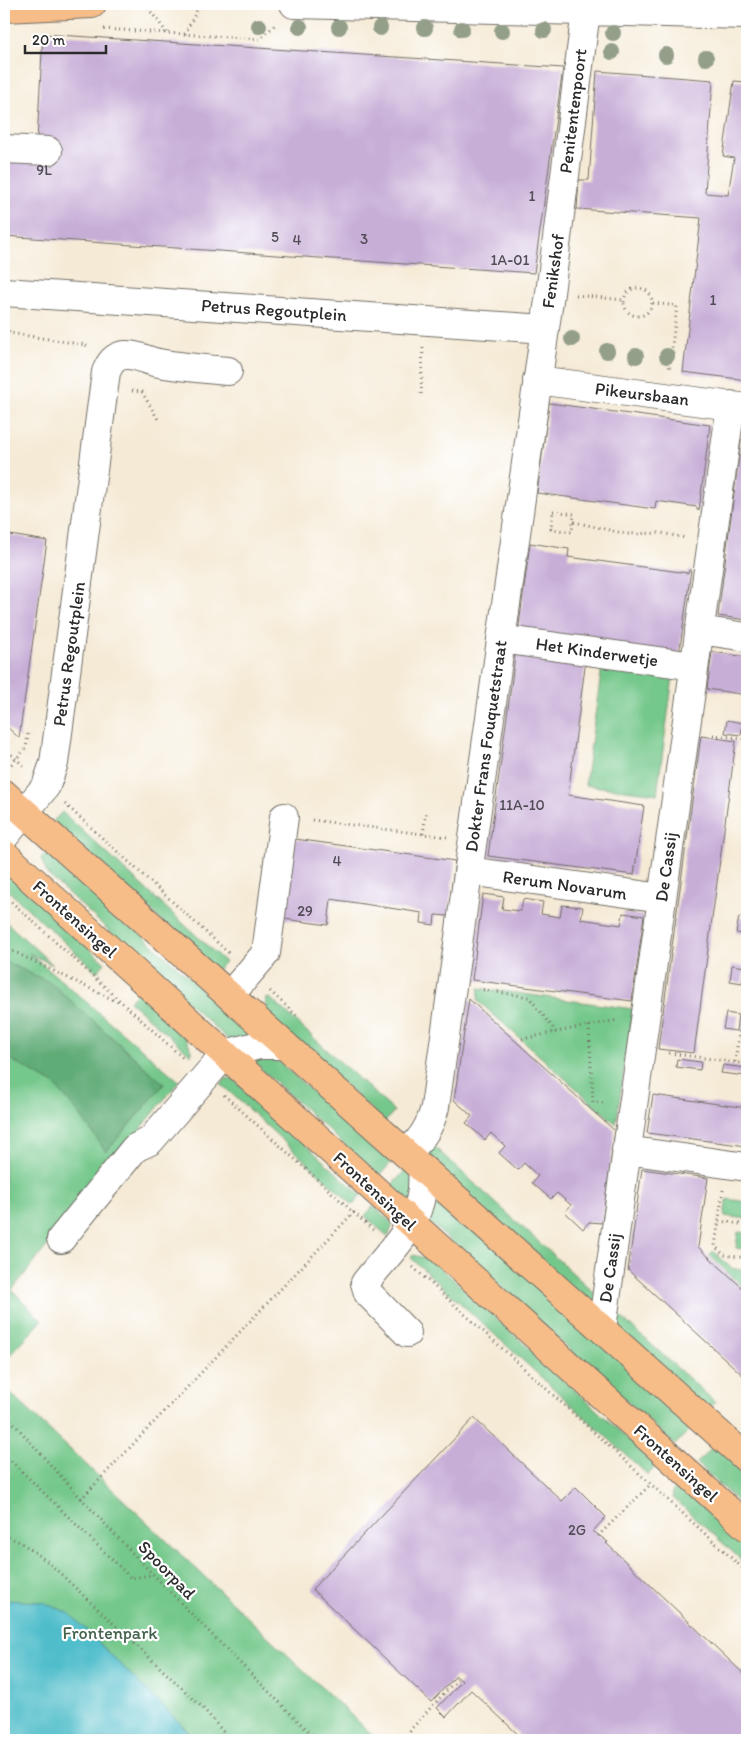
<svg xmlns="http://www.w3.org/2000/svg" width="751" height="1744" viewBox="0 0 751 1744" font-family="Itim,sans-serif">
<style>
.green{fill:#75c88b;stroke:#507a5b}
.forest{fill:#60ac77;stroke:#466c51}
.water{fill:#50bdca;stroke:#3e747a}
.building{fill:#c7aed7}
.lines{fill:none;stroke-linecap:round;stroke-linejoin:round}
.minor-casing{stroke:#726e66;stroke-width:30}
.major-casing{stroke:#726e66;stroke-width:30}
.path{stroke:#726e66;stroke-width:3;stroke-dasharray:1 4;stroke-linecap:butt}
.minor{stroke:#fff;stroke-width:28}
.major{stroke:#f7bd88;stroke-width:28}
.tree{fill:#949f8a}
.labels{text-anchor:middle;stroke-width:4.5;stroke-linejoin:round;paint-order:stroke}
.number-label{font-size:15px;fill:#524c56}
.street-label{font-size:18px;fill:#2b2b2b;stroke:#fff}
.park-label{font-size:18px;fill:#45624d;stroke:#fff}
</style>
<rect width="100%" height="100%" fill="#fff"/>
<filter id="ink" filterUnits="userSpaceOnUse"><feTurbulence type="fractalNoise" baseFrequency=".02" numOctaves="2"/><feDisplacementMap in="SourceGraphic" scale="10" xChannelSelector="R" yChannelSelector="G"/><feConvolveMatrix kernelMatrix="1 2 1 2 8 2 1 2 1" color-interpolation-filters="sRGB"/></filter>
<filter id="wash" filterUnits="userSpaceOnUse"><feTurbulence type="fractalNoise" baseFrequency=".0096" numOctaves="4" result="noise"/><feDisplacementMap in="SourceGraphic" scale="20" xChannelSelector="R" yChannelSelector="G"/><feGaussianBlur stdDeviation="1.12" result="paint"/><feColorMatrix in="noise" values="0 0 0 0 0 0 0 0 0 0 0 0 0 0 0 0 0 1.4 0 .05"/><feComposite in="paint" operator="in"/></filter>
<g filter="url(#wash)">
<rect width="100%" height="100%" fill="#f5ead5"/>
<path class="green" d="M602 667 673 677 657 794 585 785Z
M62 812 225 962 216 971 53 821Z
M46 853H52L250 1033 233 1044 47 874 41 858Z
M4 871 105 963 97 972 4 887Z
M4 920 53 965 29 953 179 1081 12 1290 42 1321 4 1361Z
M479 988 633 1009 616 1124 478 1001Z
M137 993C150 1005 195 1037 191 1055L129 1001Z
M270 998 394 1111 385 1122 271 1017 267 1010 266 999Z
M270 1058 279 1062 350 1125 387 1143 399 1154 379 1176 252 1061V1059Z
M226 1078 234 1080 361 1195 353 1205 221 1084Z
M430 1143 599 1297 597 1316 420 1154Z
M411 1164 414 1207 390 1187Z
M437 1195 695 1424 675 1445 425 1218Z
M727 1199 747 1202V1219L724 1216Z
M373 1206 393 1224 388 1237 365 1216Z
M738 1232 747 1233V1250L736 1248Z
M713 1251 731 1268 747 1271V1290L709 1255Z
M413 1255 432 1260 657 1465 648 1475 411 1258Z
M612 1309 715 1402 706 1411 610 1327Z
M4 1387 353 1717 378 1740H4Z
M715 1444 747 1472 746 1506H742L697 1463Z
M678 1485 747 1547V1565L673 1498 672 1492Z"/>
<path class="forest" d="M4 961 51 983 164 1084 106 1152 80 1115 54 1084 4 1056Z"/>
<path class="water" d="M4 1600 43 1602 69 1613 197 1740H4Z"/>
<g id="blocks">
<path class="building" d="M43 34 563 68 534 273 4 236V160L37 141Z
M597 71 713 80 705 193 728 195 734 158 723 156 734 81 747 82V380L683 372 701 218 577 209 579 180H589Z
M549 403 710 425 699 510H697V507L656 501 655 509 537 493Z
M741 440 747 441V620L718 616Z
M4 534 47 541 19 738 4 724Z
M530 543 569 549 568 557 688 573 689 570H691L679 655 518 633Z
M516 649 586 659 568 795 644 806 634 875 488 856Z
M712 652 747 657V695L707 689Z
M727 720 743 723 741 735 725 733Z
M701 736 736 741 694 1053 658 1049Z
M295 839 455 861 448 916 435 915 434 925 421 923 422 913 331 899 328 925 284 919Z
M746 869H747V885H743Z
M483 894 504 897 502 909 521 911 523 899 543 902 541 914 560 917 562 905 583 907 581 919 621 925 623 913 644 916 632 1001 472 980Z
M739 917 747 918V934L736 933Z
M732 965 745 967 742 983 730 981Z
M469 999 615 1131 602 1223 589 1222 583 1229 565 1212 571 1205 557 1193 551 1199 532 1183 538 1176 524 1163 518 1170 499 1153 505 1146 491 1133 485 1140 466 1123 472 1116 454 1100Z
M726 1013 738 1015 736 1031 723 1029Z
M744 1016H747V1033L742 1032Z
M677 1059 701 1062 700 1070 676 1067Z
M723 1065 746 1068V1076L721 1073Z
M653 1095 747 1108V1146L647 1133Z
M642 1169 708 1178 698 1247 747 1292V1379L628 1270Z
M474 1418 562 1501 576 1487 606 1517 593 1531 608 1542 606 1543 747 1677V1740H524L471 1690 446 1717 437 1708 462 1681 456 1676 431 1702 312 1589Z"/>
</g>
</g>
<g filter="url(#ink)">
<use href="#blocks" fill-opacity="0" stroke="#726e66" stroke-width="1"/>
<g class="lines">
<defs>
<path id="minor" d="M294 4 747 15
M4 149 48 151
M4 292 545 329
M537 380 747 408
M699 630 747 637
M501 639 694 666
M4 837 46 786 54 763 106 372C110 363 114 356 125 355 137 354 147 361 159 363 181 367 205 369 228 371
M469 871 662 898
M230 995 266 953 284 817
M626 1150 747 1167
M407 1154C421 1139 430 1128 435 1107L550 293 586 11
M61 1239 135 1148 150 1141 225 1054 259 1045H284
M602 1328 731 405
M407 1333 368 1293 365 1283C395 1244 427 1221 422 1169"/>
<path id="major" d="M4 8 92 4
M4 794 747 1459
M4 854 747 1527"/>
</defs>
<use href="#minor" class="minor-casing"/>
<use href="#major" class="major-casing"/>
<path class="path" d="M145 4 167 33
M104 29 260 39 276 24
M185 34 200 4
M624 302a14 14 0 1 1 28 0a14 14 0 1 1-28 0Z
M576 295 624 300
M653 303 677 306 669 370
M4 322 10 333 86 345 89 349
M132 391 142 392 159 421
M421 394 423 347
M553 511 574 514 572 532 551 529Z
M574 522 627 534 661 533 686 538
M713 735 747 739
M4 748 24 766
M8 768 26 748 28 734
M65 804 231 955
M312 820 447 837
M423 834 426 813
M4 895 184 1059
M4 947 118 1002
M478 989 529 997 556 1032 618 1020
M270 991 297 1016
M589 1026 593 1102 606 1103
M522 1039 556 1032
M669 1053 747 1064
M735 1062 747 973
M224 1095 373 1230
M723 1190 715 1246 724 1255 747 1258
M719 1221 747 1225
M413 1267 747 1572
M4 1412C103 1527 210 1633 317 1740
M4 1454 131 1578 151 1575
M81 1499 354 1212
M4 1535 22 1543 48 1562 203 1708 230 1740
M598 1536 651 1484
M404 1740 413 1727 458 1678"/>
<use href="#minor" class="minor"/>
<use href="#major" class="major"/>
</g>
<g class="tree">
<circle cx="259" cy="26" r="8"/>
<circle cx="300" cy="27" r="8"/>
<circle cx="339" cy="27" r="8"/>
<circle cx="380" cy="28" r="8"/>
<circle cx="425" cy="28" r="8"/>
<circle cx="462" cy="29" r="8"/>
<circle cx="544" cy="30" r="8"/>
<circle cx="502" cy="31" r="8"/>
<circle cx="613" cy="33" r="8"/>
<circle cx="612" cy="52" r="8"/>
<circle cx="666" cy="55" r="8"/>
<circle cx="706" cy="58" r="8"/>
<circle cx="572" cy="339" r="8"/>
<circle cx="607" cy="351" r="8"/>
<circle cx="636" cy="356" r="8"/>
<circle cx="667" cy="356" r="8"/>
</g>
</g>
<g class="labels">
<g class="number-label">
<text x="44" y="175">9L</text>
<text x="532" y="201">1</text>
<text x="275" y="242">5</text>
<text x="364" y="244">3</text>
<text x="297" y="245">4</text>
<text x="510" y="265">1A-01</text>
<text x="713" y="305">1</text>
<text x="522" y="810">11A-10</text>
<text x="337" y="866">4</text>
<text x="305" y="916">29</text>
<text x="577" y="1535">2G</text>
</g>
<g class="street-label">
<text transform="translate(573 111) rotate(-83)" y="6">Penitentenpoort</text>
<text transform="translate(553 271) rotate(-82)" y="6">Fenikshof</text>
<text transform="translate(274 310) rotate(4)" y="6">Petrus Regoutplein</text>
<text transform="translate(642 394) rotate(7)" y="6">Pikeursbaan</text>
<text transform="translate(597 652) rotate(8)" y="6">Het Kinderwetje</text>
<text transform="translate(69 654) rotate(-82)" y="6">Petrus Regoutplein</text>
<text transform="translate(486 746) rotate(-82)" y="6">Dokter Frans Fouquetstraat</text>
<text transform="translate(666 867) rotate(-82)" y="6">De Cassij</text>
<text transform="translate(565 885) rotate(8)" y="6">Rerum Novarum</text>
<text transform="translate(75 919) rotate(42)" y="6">Frontensingel</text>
<text transform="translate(375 1191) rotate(43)" y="6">Frontensingel</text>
<text transform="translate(610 1268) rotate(-82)" y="6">De Cassij</text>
<text transform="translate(676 1463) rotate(42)" y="6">Frontensingel</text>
<text transform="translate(167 1570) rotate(46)" y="6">Spoorpad</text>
</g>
<g class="park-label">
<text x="110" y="1639">Frontenpark</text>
</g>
</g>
<rect width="751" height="1744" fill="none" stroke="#fff" stroke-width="20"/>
<path d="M25 45v8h81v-8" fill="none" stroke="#2b2b2b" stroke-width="2.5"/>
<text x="32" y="45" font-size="15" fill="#2b2b2b" stroke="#ffffff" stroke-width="4" paint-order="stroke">20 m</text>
</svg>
